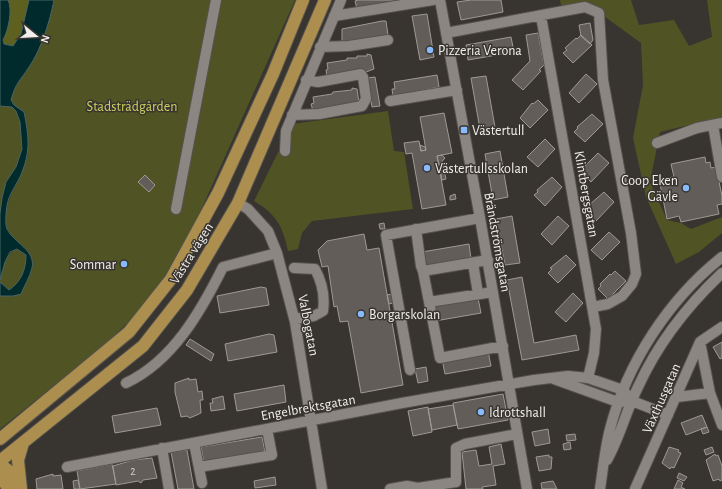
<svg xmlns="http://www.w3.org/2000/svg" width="722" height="489" viewBox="0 0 722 489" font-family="'Alegreya Sans',sans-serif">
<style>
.green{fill:#505324}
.forest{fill:#5d601f}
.water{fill:#002a2b;stroke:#496565}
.building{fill:#625d59;stroke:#9e9995}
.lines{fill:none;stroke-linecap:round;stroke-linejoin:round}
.minor-casing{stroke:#56524f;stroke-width:12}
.major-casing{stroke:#56524f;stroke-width:14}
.minor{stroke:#8c8682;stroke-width:10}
.major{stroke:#ac8f4e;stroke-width:12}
.poi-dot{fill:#87bbfb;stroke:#383430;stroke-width:1.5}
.labels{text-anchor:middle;stroke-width:3;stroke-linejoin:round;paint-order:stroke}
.number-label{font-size:12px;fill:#cecac7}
.poi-label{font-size:14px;fill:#f2efec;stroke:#383430;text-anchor:start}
.park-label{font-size:14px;fill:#ccd260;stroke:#383430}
.street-label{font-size:14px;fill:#f2efec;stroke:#383430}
</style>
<rect width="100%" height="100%" fill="#383430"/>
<path class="green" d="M54 0H295L198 217 163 279 136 315 104 345 0 429V296H13L21 294 29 253C22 246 10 238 7 228 0 207 21 178 27 158 30 147 25 124 24 112L14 105 11 100C16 82 20 82 29 67 37 55 51 15 54 0Z
M560 0H631L639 25 674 20 689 46 712 37 707 0H722V117L660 132 650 182 667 220 681 223 691 229 722 217V233L699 252 676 264 646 197 633 138 643 85 641 43 583 1 574 7 562 9Z
M0 106 12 107 16 111 20 122 22 149 16 167 6 182 0 214Z
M388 111 394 151 404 152 413 209 312 221 302 233 298 249 288 251C283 226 276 214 254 201L292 124Z
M17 249 26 255C26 270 21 282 9 290L0 282V280C3 268 5 254 17 249Z"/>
<path class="forest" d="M8 0H29L21 34 13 46 4 44 3 40C8 31 13 10 8 0Z"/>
<path class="water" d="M0 0H8C13 10 8 31 3 40L4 44 13 46 21 34 29 0H54C50 21 41 50 29 67 20 81 16 82 11 100L14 105 24 112C29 137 31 152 20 177 13 191 7 196 6 214 6 218 5 225 7 229 14 243 36 250 32 268 30 277 24 286 21 294L13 296H0V282L9 290C21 282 26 270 26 255L17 249 10 252 5 262 0 280V214L2 198 6 182 16 167 22 149 20 122 16 111 12 107 0 106Z"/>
<path class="building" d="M358 0H403L357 9 355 1Z
M471 0H501L503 12 461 20 457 2Z
M427 14 434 57 420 60 412 16Z
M382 21H386L388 35 342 43V29Z
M590 23 593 40 590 44 581 36 579 25Z
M538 33 544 65 539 70 541 71 523 90 512 80 530 61 526 35Z
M581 35 592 45 573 63 563 53 567 50 565 48 576 38 577 39Z
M511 37 514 52 468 60 466 45Z
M367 54 371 55 374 69 366 72 364 70 327 77 326 70 328 69 327 63 347 60V58H357V56H367Z
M586 74 597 84 579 103 569 93Z
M437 75 439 87 393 96 392 89H395L394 82Z
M486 76 496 133 481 135 471 78Z
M375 77 380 106 372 107 367 78Z
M352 88 357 89 359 103 313 111 311 104 314 103 313 97 332 94 333 92 352 90Z
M538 100 548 110 530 128 520 118 532 103 533 104Z
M444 113 452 153 437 156 446 205 422 209 412 153 406 154 404 143 419 141 421 151 426 150 420 117Z
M592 114 603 124 585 142 574 132 578 128 577 127Z
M545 139 555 149 538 167 527 157Z
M420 145 425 147 426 150 421 151Z
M500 151 508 197 493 200 485 154Z
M598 153 609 163 591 182 580 171Z
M442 155 445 158 439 165 437 156Z
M705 157 706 163 710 162 711 168 716 167 722 196V204L717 205 719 214 681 222 679 216 667 219 659 179 674 177 671 164Z
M442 161 446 179 442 180 439 165Z
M145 175 155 185 149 192 138 182Z
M552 177 562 187 545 206 534 195 538 192 537 190Z
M604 192 614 202 596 221 586 211 590 207 589 205Z
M455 194 456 199 450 200V196Z
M512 216 520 263 505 265 496 219Z
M558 216 569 226 552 245 541 234Z
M384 223 385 229H380L379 224Z
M609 232 620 242 602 260 591 250Z
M364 234 367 250 379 248 403 385 361 393 348 321 340 322 337 306 334 307 328 266 322 267 318 250 327 241Z
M469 244 471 259 425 267 422 252Z
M566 255 576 265 558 283 548 273 552 269 550 268Z
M615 271 626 281 608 299 598 289 601 286 600 284 610 274 611 275Z
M522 277 534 343 576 335 579 350 522 360 507 280Z
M261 287 266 288 269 305 220 313 217 296Z
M573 293 583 303 566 322 555 312Z
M392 294 393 303 389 304 387 295Z
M478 298 481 313 435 321 432 306Z
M269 334 274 335 277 352 228 361 225 344Z
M190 339 214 354 211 361 186 345Z
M722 342V358L720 359 713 347Z
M488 351 491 366 445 374 442 359Z
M426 367 428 381 418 383 415 369Z
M189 378V380L196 379 198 392 202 391 203 400H200L201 413 190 418 187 416 181 417 175 392V383Z
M284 385 286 402 237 411 234 394Z
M503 394 508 420 458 429 453 403Z
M223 396 225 409 211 411 210 403H213L212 399Z
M453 405 457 425 432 430 428 409Z
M428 407 432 432 413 436 408 411Z
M157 408 161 425 115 433 112 416Z
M702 415 707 427 686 435 681 423Z
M707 427 709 432 703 434 701 429Z
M548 429 550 443 535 446 532 432Z
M575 434 576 440 567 441 566 435Z
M262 437 265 452 204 463 201 447Z
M570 442 571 449 564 450 563 444Z
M501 444 505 464 493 466 496 485 482 487 483 489H466L462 452 476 450 479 466 492 464 489 447Z
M669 447 679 450 678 452 681 453 674 468 671 467 670 469 662 463Z
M712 447 714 452 706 455 704 450Z
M187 450 194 489H178L171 452Z
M715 454 716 456 718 455 722 466V480L720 481 719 479 713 481 706 460Z
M549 455V457H552L551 469 539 471 536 457Z
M152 458 157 478 143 480 141 483 138 481 116 485 113 466 133 460Z
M112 464 116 484 80 489 77 471Z
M679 473 687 477 684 481 677 478Z
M53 474V476L61 475 63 489H37L36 479Z
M275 477 276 485 255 488 254 481Z
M78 480 80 489H74L73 481Z
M678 480 683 483 681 487 685 489H674Z
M553 481 557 489H542L541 483Z"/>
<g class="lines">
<defs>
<path id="minor" d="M440 0 480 218 527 489
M334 16 433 0
M541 16 596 329 594 353 588 378
M446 33 585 7 599 13 603 80 631 233 636 274 632 284 622 296 608 304 593 307
M320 47 349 46 388 40
M390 101 457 90
M292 115 319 114 362 106 366 99 363 77 361 74 318 82 306 80
M713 125 722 177
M657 143 697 128 722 123
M285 151 286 131 341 0
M238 203 248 209 268 231 277 253 295 322 322 489
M176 209 216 0
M416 229 421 266 423 271 440 358 503 346
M473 263 478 294
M294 268 315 269C322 282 325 297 323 311L314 316 295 319
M423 271 488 260
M429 302 493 292
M700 342 710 393 722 425
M410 370 386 235 480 218
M554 379 618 402 632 401 668 415
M126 383C173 361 201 311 223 267L277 253
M677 397 710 393
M194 443 202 483
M162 448 169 489
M607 460C620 437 626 411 638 387 658 343 687 306 722 273
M67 467 402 403 534 380 568 376 588 378 623 390 632 401
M199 467 272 455 267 429
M390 489 407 486
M407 489V486L418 488 456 482V448L465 444 517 434
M600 489C603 469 605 448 610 429 627 363 669 299 722 257
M635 489 700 342 722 327"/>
<path id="major" d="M0 439 129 332 171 279 218 193 273 74 303 0
M0 461 143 346 187 290 238 203 325 0
M0 464 10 472 18 486
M0 470 1 478 9 489
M21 489 18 460 23 443"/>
</defs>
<use href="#minor" class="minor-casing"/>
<use href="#major" class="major-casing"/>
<use href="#minor" class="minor"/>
<use href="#major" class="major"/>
</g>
<g class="poi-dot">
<circle cx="430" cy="50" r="4"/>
<rect x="460" y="126" width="8" height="8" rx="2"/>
<circle cx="427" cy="168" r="4"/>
<circle cx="686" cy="188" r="4"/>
<circle cx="124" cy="264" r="4"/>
<circle cx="361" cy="314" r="4"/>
<circle cx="481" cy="412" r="4"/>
</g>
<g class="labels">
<g class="number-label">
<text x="133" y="475">2</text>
</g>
<g class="poi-label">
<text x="438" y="55">Pizzeria Verona</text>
<text x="472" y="135">Västertull</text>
<text x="435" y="173">Västertullsskolan</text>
<text x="678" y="185" text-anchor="end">Coop Eken<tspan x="678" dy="16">Gävle</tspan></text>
<text x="116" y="269" text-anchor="end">Sommar</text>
<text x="369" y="319">Borgarskolan</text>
<text x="489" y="417">Idrottshall</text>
</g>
<g class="park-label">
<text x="132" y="111">Stadsträdgården</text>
</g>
<g class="street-label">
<text transform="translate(587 194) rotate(80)" y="5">Klintbergsgatan</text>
<text transform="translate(498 242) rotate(80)" y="5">Brändströmsgatan</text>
<text transform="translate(191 253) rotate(-58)" y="5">Västra vägen</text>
<text transform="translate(309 325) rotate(79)" y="5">Valbogatan</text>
<text transform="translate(661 398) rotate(-66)" y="5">Växthusgatan</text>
<text transform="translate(308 407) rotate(-10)" y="5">Engelbrektsgatan</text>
</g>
</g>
<g transform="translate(36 36) rotate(108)" stroke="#383430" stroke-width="3" paint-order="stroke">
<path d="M0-3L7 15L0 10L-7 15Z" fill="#f2efec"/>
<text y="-6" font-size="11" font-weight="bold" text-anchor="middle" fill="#f2efec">N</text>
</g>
</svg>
